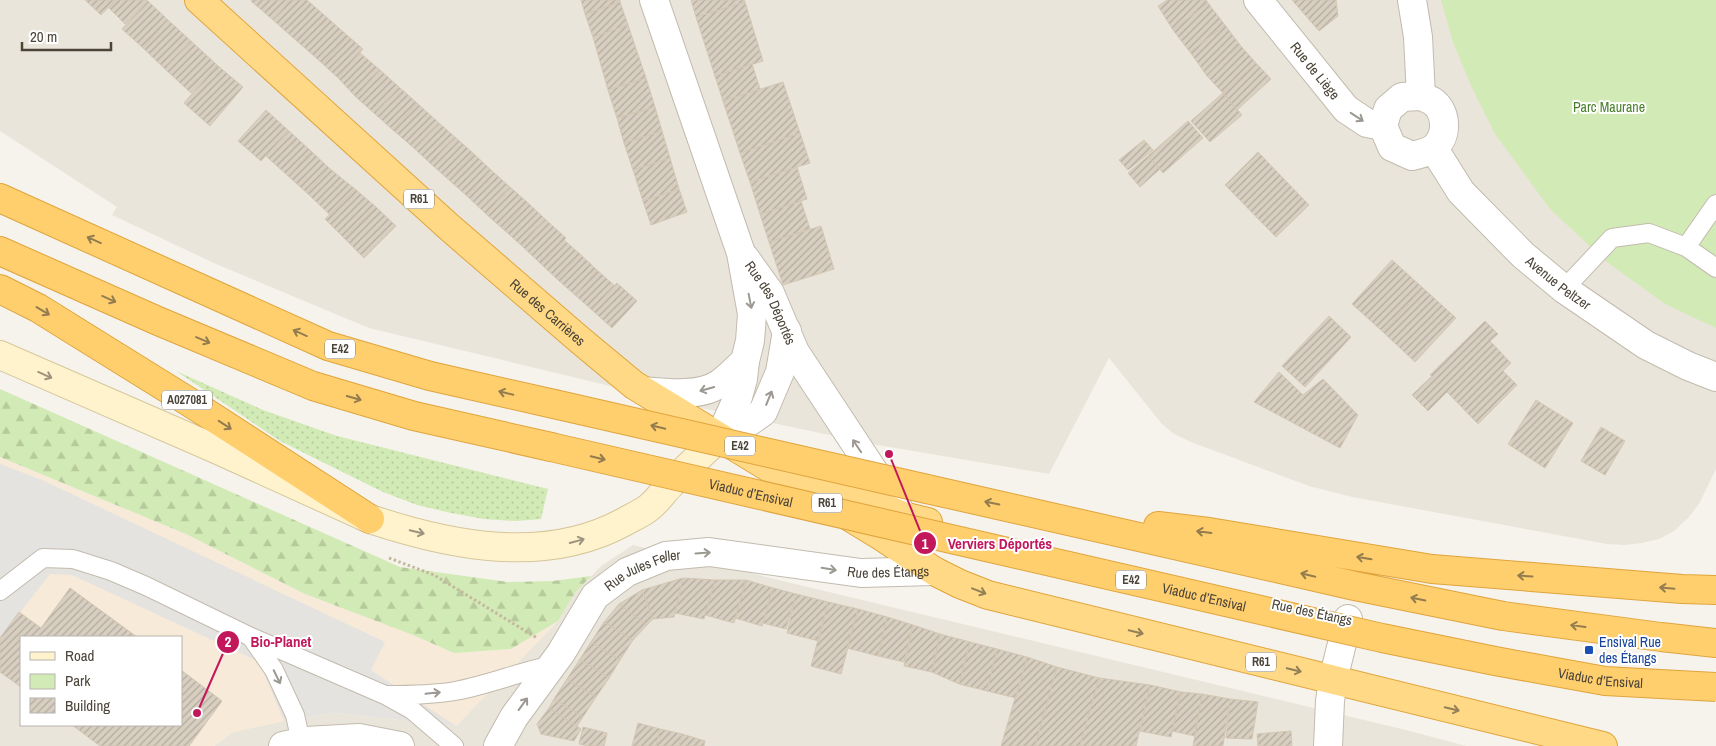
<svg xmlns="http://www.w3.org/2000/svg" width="1716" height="746" viewBox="0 0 1716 746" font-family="'Archivo Narrow',sans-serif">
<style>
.residential{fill:#eae5da}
.commercial{fill:#f7ead8}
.grass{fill:url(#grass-dots)}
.forest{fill:url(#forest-firs)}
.green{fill:#d2eab5}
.parking{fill:#e5e3e0}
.building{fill:url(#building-hatch);stroke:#d3c7b4}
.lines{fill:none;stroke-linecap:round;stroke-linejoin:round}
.service-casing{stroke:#c2bbae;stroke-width:20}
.minor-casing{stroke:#c2bbae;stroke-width:30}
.tertiary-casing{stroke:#c2bbae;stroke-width:30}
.secondary-casing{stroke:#d6c79b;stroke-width:30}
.trunk-casing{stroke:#e0a43c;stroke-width:30}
.motorway-casing{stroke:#e0a43c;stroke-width:30}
.path{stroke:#c4b79f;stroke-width:3;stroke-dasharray:2.5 2.5;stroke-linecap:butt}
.service{stroke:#fff;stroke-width:18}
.minor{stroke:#fff;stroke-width:28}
.tertiary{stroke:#fff;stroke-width:28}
.secondary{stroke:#fff3cd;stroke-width:28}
.trunk{stroke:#ffd985;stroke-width:28}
.motorway{stroke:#ffcf6e;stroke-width:28}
.motorway-bridge-casing{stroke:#e0a43c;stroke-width:30;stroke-linecap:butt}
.motorway-bridge{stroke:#ffcf6e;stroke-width:28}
.oneway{stroke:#9c9892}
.oneway2{stroke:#937c4e}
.oneway3{stroke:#9c937c}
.oneway4{stroke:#938057}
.transit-dot{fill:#1a4fb4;stroke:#fff;stroke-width:2}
.labels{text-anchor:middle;stroke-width:4;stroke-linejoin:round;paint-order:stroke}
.shield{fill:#fff;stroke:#817c74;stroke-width:1}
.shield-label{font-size:12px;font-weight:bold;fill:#4b4439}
.street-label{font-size:14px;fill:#4b4439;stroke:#fff}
.park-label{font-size:14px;fill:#4a7f2a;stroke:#fff}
.transit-label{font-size:14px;fill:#164399;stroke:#fff;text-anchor:start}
.leader{fill:none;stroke:#c2185b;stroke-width:2}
.callout-dot{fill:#c2185b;stroke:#fff;stroke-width:2}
.mark-label{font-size:15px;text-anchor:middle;font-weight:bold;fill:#fff}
.callout-label{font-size:15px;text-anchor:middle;font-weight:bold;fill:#c2185b;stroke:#fff;stroke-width:4;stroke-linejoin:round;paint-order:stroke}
</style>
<defs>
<pattern id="grass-dots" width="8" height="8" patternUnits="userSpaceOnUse" patternTransform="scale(1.25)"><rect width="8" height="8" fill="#d2eab5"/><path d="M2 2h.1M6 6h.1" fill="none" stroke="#b6ca9c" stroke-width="1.8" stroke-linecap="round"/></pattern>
<pattern id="forest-firs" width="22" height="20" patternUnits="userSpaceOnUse" patternTransform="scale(1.25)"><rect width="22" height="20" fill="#d2eab5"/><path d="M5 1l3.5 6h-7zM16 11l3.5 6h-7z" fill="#b6ca9c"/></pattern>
<pattern id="building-hatch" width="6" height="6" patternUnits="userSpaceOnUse" patternTransform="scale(1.25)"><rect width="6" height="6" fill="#d8cfc1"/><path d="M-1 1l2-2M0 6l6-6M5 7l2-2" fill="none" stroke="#b1aa9e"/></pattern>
</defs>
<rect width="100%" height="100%" fill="#f6f3ec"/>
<path class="residential" d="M0 0H1716V469L1699 504 1688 518 1674 531 1659 539 1642 543 1624 545 1607 544 1352 497 1309 486 1191 442 1174 434 1161 423 1109 358 1049 474 872 444 702 408 369 328 216 264 112 215 117 207 0 131Z
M633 545 1410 731 1466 746H214L233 732 284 721 335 713 456 726 558 621 575 593 601 566Z
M0 672 21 687V725H72L100 746H0Z"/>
<path class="commercial" d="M0 457 186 534 305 594 413 635 454 653 511 649 558 621 456 726 335 713 284 721 233 732 214 746H100L72 725H181V637H21V687L0 672Z"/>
<path class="grass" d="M176 371 263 410 337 436 548 489 541 519 516 521 484 519 451 513 417 505 383 492 280 441Z"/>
<path class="forest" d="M0 389 400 567 508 582 553 581 591 576 575 593 558 621 511 649 454 653 413 635 305 594 186 534 0 457Z"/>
<path class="green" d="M1441 0H1716V328L1665 304 1607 262 1550 209 1495 134 1472 88 1453 42Z"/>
<path class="parking" d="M0 464 42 480 385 642 371 670 456 726 335 713 284 721 259 662 72 575 50 574 0 638Z"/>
<path class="building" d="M85 0H116L101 15Z
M116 0H146L148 1 125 24 109 8Z
M252 0H290L273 20 251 1Z
M290 0H307L348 36 323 64 273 20Z
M581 0H620V2L585 14Z
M691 0H744L745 2 696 17Z
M1167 0H1206L1208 3 1173 30 1158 6Z
M1292 0H1336L1338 16 1319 31Z
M148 1 168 20 143 48 122 29Z
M620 2 628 25 593 37 585 14Z
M745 2 763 61 715 76 696 17Z
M1208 3 1225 25 1190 52 1173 30Z
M168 20 191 41 165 69 143 48Z
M628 25 646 78 608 90 593 37Z
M1225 25 1240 45 1207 76 1190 52Z
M348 36 363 49 338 78 323 64Z
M191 41 217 65 191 93 165 69Z
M1240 45 1256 63 1223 93 1207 76Z
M360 53 380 70 356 97 338 78Z
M1256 63 1271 79 1237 110 1223 93Z
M752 64 760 89 723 101 715 76Z
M217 65 243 87 210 126 184 103Z
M380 70 399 87 375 114 356 97Z
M646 78 655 107 617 118 608 90Z
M783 82 800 133 740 153 723 101Z
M399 87 417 103 393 130 375 114Z
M1223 93 1242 115 1210 142 1191 121Z
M417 103 439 123 415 149 393 130Z
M655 107 662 131 624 143 617 118Z
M266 110 289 131 261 161 238 141Z
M1188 121 1203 138 1163 173 1148 156Z
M439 123 455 137 431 164 415 149Z
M289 131 311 151 288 176 266 156Z
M662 131 670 158 633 170 624 143Z
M800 133 810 163 750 182 740 153Z
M455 137 473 153 449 180 431 164Z
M1144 140 1153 150 1128 170 1119 160Z
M311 151 329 168 307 193 288 176Z
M1258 152 1309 205 1276 237 1225 185Z
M473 153 491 170 467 196 449 180Z
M1148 156 1160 169 1140 187 1128 173Z
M670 158 679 189 643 201 633 170Z
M797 167 807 199 760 214 750 182Z
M329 168 355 189 330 215 307 193Z
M491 170 510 187 486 214 467 196Z
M510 187 527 202 503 229 486 214Z
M355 189 376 207 344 238 325 219Z
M679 189 687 212 651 225 643 201Z
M801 201 810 229 769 242 760 214Z
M527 202 545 219 522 246 503 229Z
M376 207 396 226 364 258 344 238Z
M545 219 566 238 541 264 522 246Z
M821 226 834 269 783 285 769 242Z
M564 240 580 254 557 279 541 264Z
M580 254 597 270 575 295 557 279Z
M1392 260 1423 288 1383 332 1352 304Z
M597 270 615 286 592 310 575 295Z
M617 283 637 301 612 328 592 310Z
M1423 288 1456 318 1415 362 1383 332Z
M1329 316 1351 337 1305 387 1282 366Z
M1485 321 1498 334 1490 341 1511 363 1503 371 1517 385 1478 424 1447 392 1428 411 1412 395 1432 376 1430 375Z
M1279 372 1303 395 1323 379 1358 415 1340 448 1254 402Z
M1536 400 1573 423 1545 468 1508 444Z
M1601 427 1625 441 1605 475 1581 461Z
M683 578 715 580 704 619 675 613Z
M683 578 674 617 653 619 642 590Z
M715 580H746L734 623 705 615Z
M746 580 773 588 762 626 735 618Z
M70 588 137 637H21V687L0 672V638L19 612 41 628Z
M773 588 796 594 786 629 763 623Z
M642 590 653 619 647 625 619 604Z
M796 594 828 602 819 641 787 633Z
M828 602 858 609 841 674 811 666Z
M619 604 647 625 633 640 604 622Z
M858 609 887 617 878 656 847 648Z
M887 617 913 625 904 662 878 656Z
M604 622 633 640 620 660 591 642Z
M913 625 940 634 932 672 904 666Z
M940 634 970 642 959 684 932 672Z
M591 642 620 660 609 678 580 659Z
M970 642 997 649 987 691 959 684Z
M997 649 1027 657 1016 698 987 691Z
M1027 657 1057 667 1035 746H1001Z
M580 659 609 678 596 697 567 679Z
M1057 667 1099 678 1080 746H1035Z
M181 670 222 701 189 746H100L72 725H181Z
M1099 678 1150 685 1136 746H1080Z
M567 679 596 697 583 717 554 699Z
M1150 685 1181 692 1171 737 1140 731Z
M1181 692 1202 694 1195 736 1172 731Z
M1202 694 1230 699 1223 746H1193Z
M554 699 583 717 577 726 549 708Z
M1230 699 1258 702 1252 739 1226 738Z
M549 708 581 729 574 741 541 734 537 724Z
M638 723 660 729 656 746H632Z
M583 727 607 733 604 746H588L579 744Z
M660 729 682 734 679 746H656Z
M1291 731 1292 746H1258L1257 734Z
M682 734 705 741 704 746H679Z"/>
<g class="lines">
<defs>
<path id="service" d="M1686 247 1716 204
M1564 289 1612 238 1649 233 1686 247 1716 268
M0 591 43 558 73 559 111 571 146 586 251 637 385 695 412 710 454 746
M251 637 274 670 295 715 301 742
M385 695C409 695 432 695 455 691 488 685 519 672 552 665"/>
<g id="minor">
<path d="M1412 0 1418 37 1421 96"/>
<path d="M283 746 306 741 359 738 400 746"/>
<path id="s1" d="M498 746 514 717 561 653 595 596 627 572 666 556 709 552 861 573 934 571"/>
<path d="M1328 746 1330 701 1333 680 1348 619"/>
</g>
<g id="tertiary">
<path d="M654 0 741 253 752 314 750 341 745 361 743 379 738 397 720 437"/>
<path id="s2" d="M1258 0 1346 109 1367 123 1383 126"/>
<path d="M1421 96C1424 97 1428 99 1432 101 1447 111 1448 135 1435 147 1430 152 1419 154 1412 156L1392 147 1383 126 1388 109 1402 97Z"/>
<path id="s3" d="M1434 149 1461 192 1523 255 1564 289 1646 345 1688 366 1716 377"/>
<path id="s4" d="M745 258 770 293 795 352 903 516"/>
<path d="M644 391C666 393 700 397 719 384 728 378 737 368 745 361"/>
<path d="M720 437 743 426 763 412 780 372 787 331"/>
</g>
<path id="secondary" d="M0 355 218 450 370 519C451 546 545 565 624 522 631 518 640 514 647 509 656 503 663 492 671 484 686 468 703 453 720 437"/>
<g id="trunk">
<path id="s5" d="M199 0 449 227 581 341 634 385 881 536 934 571 960 584 988 595 1603 746"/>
<path d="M803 473 903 516 928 522"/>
</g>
<path id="motorway" d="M0 198 328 346 430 376 554 404
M0 251 158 321 313 386 414 416 551 447
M0 289 38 308 194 405 370 519
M927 489 1355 586 1503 616 1661 637 1716 643
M1158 526 1209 532 1432 569 1682 589 1716 590"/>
</defs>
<use href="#service" class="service-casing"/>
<use href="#minor" class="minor-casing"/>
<use href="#tertiary" class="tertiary-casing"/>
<use href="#secondary" class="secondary-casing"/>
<use href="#trunk" class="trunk-casing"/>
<use href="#motorway" class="motorway-casing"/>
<path class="path" d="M389 558 434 575 537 638"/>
<use href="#service" class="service"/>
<use href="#minor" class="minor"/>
<use href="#tertiary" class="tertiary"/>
<use href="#secondary" class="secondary"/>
<use href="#trunk" class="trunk"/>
<use href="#motorway" class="motorway"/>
<defs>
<g id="motorway-bridge">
<path d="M554 404 927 489"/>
<path id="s6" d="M551 447 1382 638 1495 661 1605 681 1716 687"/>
</g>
</defs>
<use href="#motorway-bridge" class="motorway-bridge-casing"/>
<use href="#motorway-bridge" class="motorway-bridge"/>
</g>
<defs><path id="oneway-shaft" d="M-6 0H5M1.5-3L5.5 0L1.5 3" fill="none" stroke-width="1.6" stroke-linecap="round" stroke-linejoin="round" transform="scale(1.25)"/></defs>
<g class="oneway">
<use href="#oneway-shaft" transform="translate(1357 117) rotate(33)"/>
<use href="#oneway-shaft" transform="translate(750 301) rotate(79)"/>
<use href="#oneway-shaft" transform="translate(707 389) rotate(164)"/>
<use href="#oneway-shaft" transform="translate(769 398) rotate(-68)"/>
<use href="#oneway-shaft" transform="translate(857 446) rotate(-124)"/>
<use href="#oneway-shaft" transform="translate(703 553) rotate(-4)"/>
<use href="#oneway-shaft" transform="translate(829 569) rotate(9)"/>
<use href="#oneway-shaft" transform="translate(277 677) rotate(64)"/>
<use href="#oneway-shaft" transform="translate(433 693) rotate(-6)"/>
<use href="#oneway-shaft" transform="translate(523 704) rotate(-54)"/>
</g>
<g class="oneway2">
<use href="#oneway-shaft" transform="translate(94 240) rotate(-156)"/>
<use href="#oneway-shaft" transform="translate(109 299) rotate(24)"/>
<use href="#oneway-shaft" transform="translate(43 311) rotate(31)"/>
<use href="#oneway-shaft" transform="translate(300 333) rotate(-156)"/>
<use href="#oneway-shaft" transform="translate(203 340) rotate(23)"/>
<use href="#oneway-shaft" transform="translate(506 393) rotate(-167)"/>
<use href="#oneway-shaft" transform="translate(354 398) rotate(16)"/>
<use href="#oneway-shaft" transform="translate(225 425) rotate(33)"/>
<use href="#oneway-shaft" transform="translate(658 427) rotate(-167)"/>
<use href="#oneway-shaft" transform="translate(598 458) rotate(13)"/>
<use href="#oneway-shaft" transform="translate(992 503) rotate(-168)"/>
<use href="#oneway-shaft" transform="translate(1204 532) rotate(-173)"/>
<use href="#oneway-shaft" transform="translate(1364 558) rotate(-171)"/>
<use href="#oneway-shaft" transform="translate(1308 575) rotate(-167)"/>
<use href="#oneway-shaft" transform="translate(1525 576) rotate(-176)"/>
<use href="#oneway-shaft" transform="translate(1667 588) rotate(-175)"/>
<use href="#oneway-shaft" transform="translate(1418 599) rotate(-168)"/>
<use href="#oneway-shaft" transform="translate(1578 626) rotate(-172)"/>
</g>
<g class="oneway3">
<use href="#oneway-shaft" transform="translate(45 375) rotate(24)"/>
<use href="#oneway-shaft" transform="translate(417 532) rotate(14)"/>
<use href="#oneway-shaft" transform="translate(577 541) rotate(-15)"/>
</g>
<g class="oneway4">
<use href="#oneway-shaft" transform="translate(979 591) rotate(21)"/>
<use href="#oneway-shaft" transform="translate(1136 632) rotate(14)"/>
<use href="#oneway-shaft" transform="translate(1294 670) rotate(14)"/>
<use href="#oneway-shaft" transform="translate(1452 709) rotate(14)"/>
</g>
<rect class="transit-dot" x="1584" y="645" width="10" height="10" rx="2.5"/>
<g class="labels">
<g class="shield">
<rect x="404" y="189.5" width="30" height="19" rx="4"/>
<rect x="325" y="339.5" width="30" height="19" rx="4"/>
<rect x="162" y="390.5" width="50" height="19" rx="4"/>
<rect x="725" y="436.5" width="30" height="19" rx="4"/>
<rect x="812" y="493.5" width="30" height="19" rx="4"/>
<rect x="1116" y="570.5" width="30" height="19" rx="4"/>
<rect x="1246" y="652.5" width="30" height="19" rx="4"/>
</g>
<g class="shield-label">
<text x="419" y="203">R61</text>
<text x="340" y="353">E42</text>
<text x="187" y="404">A027081</text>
<text x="740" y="450">E42</text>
<text x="827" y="507">R61</text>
<text x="1131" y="584">E42</text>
<text x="1261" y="666">R61</text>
</g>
<g class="street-label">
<text dy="5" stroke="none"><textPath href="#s2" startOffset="91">Rue de Liège</textPath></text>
<text dy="5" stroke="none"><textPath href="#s3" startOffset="184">Avenue Peltzer</textPath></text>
<text dy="5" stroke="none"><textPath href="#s4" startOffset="52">Rue des Déportés</textPath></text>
<text dy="5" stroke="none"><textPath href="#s5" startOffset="468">Rue des Carrières</textPath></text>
<text dy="5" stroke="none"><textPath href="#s6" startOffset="205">Viaduc d’Ensival</textPath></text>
<text dy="5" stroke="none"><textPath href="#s1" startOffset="485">Rue des Étangs</textPath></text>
<text dy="5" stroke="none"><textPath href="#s1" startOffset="234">Rue Jules Feller</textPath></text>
<text dy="5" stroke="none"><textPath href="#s6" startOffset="670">Viaduc d’Ensival</textPath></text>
<text transform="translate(1312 612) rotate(12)" y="5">Rue des Étangs</text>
<text dy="5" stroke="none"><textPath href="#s6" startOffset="1075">Viaduc d’Ensival</textPath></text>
</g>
<g class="park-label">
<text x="1609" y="112">Parc Maurane</text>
</g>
<g class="transit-label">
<text x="1599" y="647">Ensival Rue<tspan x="1599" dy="16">des Étangs</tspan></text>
</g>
</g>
<path class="leader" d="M889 454L925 543M197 713L228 642"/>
<g class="callout-dot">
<circle cx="889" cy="454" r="5"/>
<circle cx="197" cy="713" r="5"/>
<circle cx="925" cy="543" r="12"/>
<circle cx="228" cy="642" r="12"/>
</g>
<g class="mark-label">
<text x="925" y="549">1</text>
<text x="228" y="647">2</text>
</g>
<g class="callout-label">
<text x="1000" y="549">Verviers Déportés</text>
<text x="281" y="647">Bio-Planet</text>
</g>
<rect x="20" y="636" width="162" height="90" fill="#ffffff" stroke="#b7b4b0"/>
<rect x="30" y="652" width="25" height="8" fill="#fff3cd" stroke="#b7b4b0"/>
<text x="65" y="661" font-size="15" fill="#4b4439">Road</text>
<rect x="30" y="674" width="25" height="15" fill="#d2eab5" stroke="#b7b4b0"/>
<text x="65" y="686" font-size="15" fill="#4b4439">Park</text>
<rect x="30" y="698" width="25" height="15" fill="url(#building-hatch)" stroke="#b7b4b0"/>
<text x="65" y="711" font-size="15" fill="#4b4439">Building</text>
<path d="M22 42v8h89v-8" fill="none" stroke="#4b4439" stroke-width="2.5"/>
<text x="30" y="42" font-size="15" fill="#4b4439" stroke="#ffffff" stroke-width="4" paint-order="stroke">20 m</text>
</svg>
